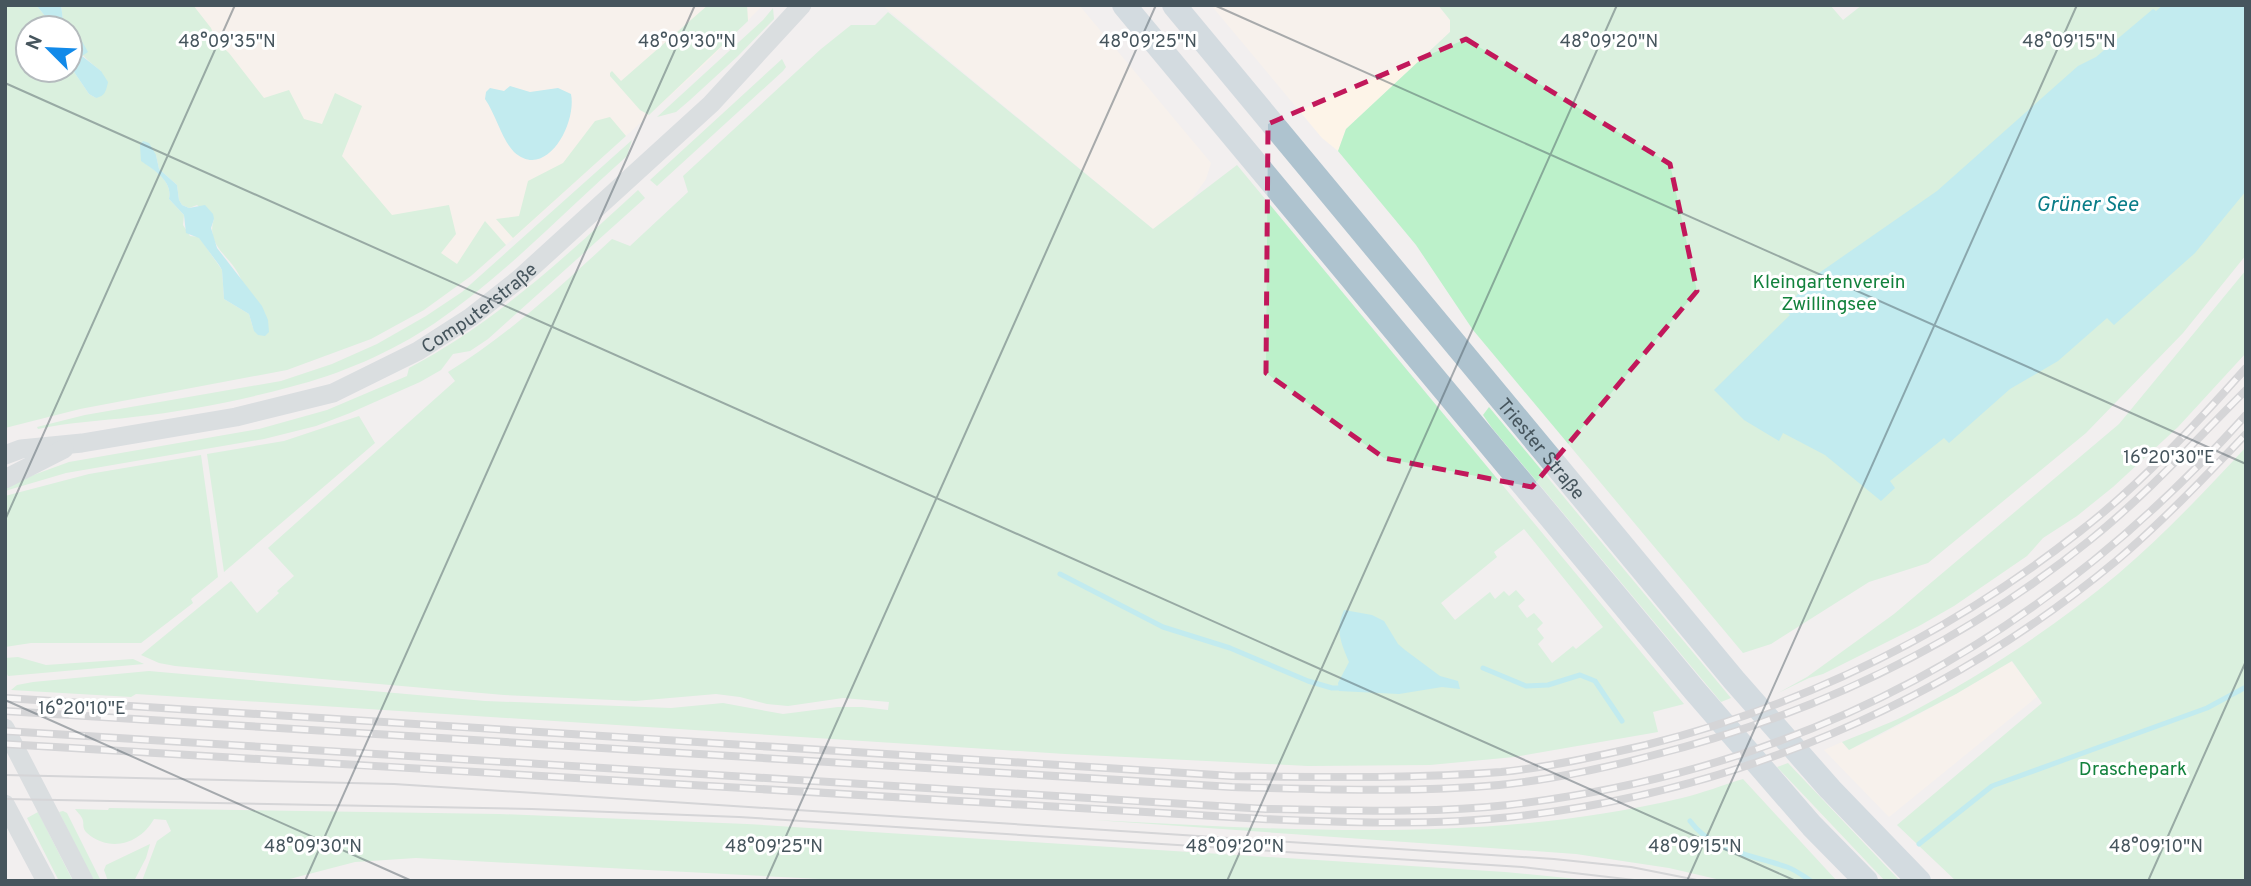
<svg xmlns="http://www.w3.org/2000/svg" width="2251" height="886" viewBox="0 0 2251 886" font-family="Overpass,sans-serif">
<style>
.commercial{fill:#fdf4e8}
.green{fill:#bcf1ca;fill-rule:evenodd}
.water{fill:#87e6ef}
.lines{fill:none;stroke-linecap:round;stroke-linejoin:round}
.stream{stroke:#87e6ef;stroke-width:5}
.tertiary{stroke:#bcc9cf;stroke-width:19}
.primary{stroke:#aec3cf;stroke-width:24}
.tram{stroke:#b1b5ba;stroke-width:2}
.rail-casing{stroke:#b1b5ba;stroke-width:8}
.rail{stroke:#fff;stroke-width:5;stroke-dasharray:16;stroke-linecap:butt}
.marked{fill:none;stroke:#c2185b;stroke-width:5;stroke-dasharray:14 9;stroke-linejoin:round}
.ticks{fill:none;stroke:#46555d;stroke-width:2;stroke-opacity:0.45}
.labels{text-anchor:middle;stroke-width:6;stroke-linejoin:round;paint-order:stroke}
.park-label{font-size:19px;fill:#13823d;stroke:#fff}
.street-label{font-size:19px;fill:#46555d;stroke:#fff}
.water-label{font-size:21px;font-style:italic;fill:#0a7d88;stroke:#fff}
.ticks-label{font-size:18px;text-anchor:middle;fill:#46555d;stroke:#fff;stroke-width:6;stroke-linejoin:round;paint-order:stroke}
</style>
<rect width="100%" height="100%" fill="#f2efef"/>
<path class="commercial" d="M138 5H763L706 63 506 245 471 276 424 310Z
M882 5H1079L1211 163 1206 179 1191 200 1153 229Z
M1211 5H1438L1450 20V32L1346 129 1338 151 1322 138Z
M2011 661 2038 696 1889 817 1824 750 1842 742 1849 750 1877 737 1956 694Z"/>
<path class="green" d="M5 5H36L55 28H28V70H70V66L89 94 96 98 101 71C87 60 70 46 70 28H64L61 5H193L211 28 216 41 229 53 264 98 289 90 304 119 322 124 335 93 362 106 342 156 392 215 449 205 456 234 441 253 457 264 485 221 506 245 471 276 424 310 371 339 287 370 80 409 5 428ZM156 155 159 169 177 185 179 200 182 205 189 208 197 205 214 219C205 246 231 256 240 277 248 293 250 314 254 331L249 314 224 299 222 270 199 237 190 236 183 225 184 215 169 199C173 181 154 170 141 160Z
M708 5H747L748 21 649 115 640 110 610 76V73L612 71 621 81Z
M1438 5H1830L1843 20 1862 5H2246V255L2183 333 2086 433 1928 563 1869 582 1771 644 1743 653 1473 330 1416 245 1338 151 1346 129 1450 32V20Z
M773 8 774 19 738 56 690 100 676 112 657 117 763 20Z
M888 12 1153 229 1237 165 1684 704 1653 712 1658 732 1514 757 1430 765 1308 766 1065 754 136 694 131 697 11 690 17 685 33 682 149 671 485 701 671 708 723 703 783 714 838 707H862L888 710 889 702 843 698 788 706 767 704 740 697 716 694 635 701 504 695 175 666 159 663 141 655 231 581 257 613 279 593 277 591 294 576 268 548 455 381 448 372C508 335 560 287 612 239L630 246 688 192 683 176 821 49 851 25H875ZM1524 529 1603 627 1576 649 1573 646 1552 663 1538 644 1544 638 1537 629 1543 623 1534 613 1527 618 1518 606 1525 600 1516 590 1509 596 1504 591 1495 599 1490 592 1455 620 1441 603 1497 557 1494 552Z
M782 59 786 67 783 71 657 186 650 180Z
M610 117 626 136 513 238 496 219 519 216 528 181 563 163 595 121Z
M632 140 627 156C564 212 505 275 435 323 392 352 339 375 290 387 239 401 185 411 133 417 101 421 69 422 38 429L37 427 85 415 281 381 332 364 377 344 426 316 462 292Z
M638 190 645 198 488 339 470 351 453 354 441 370 420 382 350 413 316 426 264 439 66 473 5 491 6 485 69 462 259 429 327 410 407 376 409 368C495 323 567 255 638 190Z
M2246 270V353L2178 427 2113 487 2077 516 2043 538 2027 556 1954 606 1919 626 1823 674 1809 678 1776 694 1807 677 1894 614 2119 424Z
M1489 407 1731 698 1721 702 1492 428 1483 415Z
M359 416 375 443 224 572 207 454 284 441Z
M2246 447V881H1956L1897 825 2042 703 2012 661 1956 694 1849 750 1842 742C1863 733 1886 725 1906 715 1981 676 2053 628 2118 574 2164 535 2205 491 2246 447Z
M201 455 218 577 191 599 193 603 141 643H31L5 647V496L89 474Z
M18 657 46 665 133 659 144 664 8 676 5 670V658Z
M1788 763 1900 881H1885L1777 767Z
M1743 779 1837 881H1725L1669 868 1576 854 1094 820C1290 830 1489 844 1682 798 1703 793 1723 785 1743 779Z
M109 808 499 814 747 824 1505 872 1598 881H858L416 858 355 862 282 881H142L157 841 171 831 166 820 154 819C140 844 110 853 87 833 81 827 85 824 82 818 80 814 77 812 75 809L108 810Z
M63 811 67 813 101 881H93L59 812Z
M38 812 73 881H59L27 818Z
M150 844 146 858 134 881H108L104 870 106 865Z"/>
<path class="water" d="M36 5H61L64 28H55Z
M2163 5H2246V191L2195 253 2114 325 2107 318 2058 361 2010 389 1949 443 1944 438 1890 481 1895 488 1881 501 1825 455 1783 433 1779 441 1744 420 1714 390 1790 315 1784 308 1819 273 1937 191 2078 66 2096 57 2153 9 2156 11Z
M79 36 88 52 82 56 101 71 108 82C106 91 105 96 96 98L89 94 70 66 80 57 70 46V37Z
M510 86 530 92 558 88 571 94C577 124 546 181 514 152 502 140 496 115 485 99L486 92 490 88 504 91Z
M143 141 149 143 156 155 159 169 177 185 179 200 182 205 189 208 205 205 213 214 214 219 211 228 217 248 262 306 268 320 269 332 265 336 258 335 254 331 249 314 224 299 222 270 219 265 199 238 186 233 184 215 169 199C173 181 154 170 141 161L140 145Z
M1344 610 1372 615 1384 621 1398 644 1405 650 1440 676 1458 681 1460 689 1442 687 1399 694 1339 691 1338 683 1349 662C1341 643 1335 630 1344 610Z"/>
<g class="lines">
<path class="stream" d="M1060 574 1163 627 1230 648 1308 681 1332 688H1345
M1483 668 1526 686 1548 685 1580 675 1595 681 1622 721
M1690 821C1713 852 1753 855 1787 867 1796 870 1803 876 1811 881
M1919 844 1992 786 2207 708 2246 687"/>
<g class="tertiary">
<path id="s1" d="M5 455 21 449 82 443 236 417 333 393 418 351 471 317 519 279 711 104 802 5"/>
<path d="M5 479 64 449"/>
<path d="M5 728 84 881"/>
<path d="M5 804 46 881"/>
</g>
<g class="primary">
<path d="M1124 5 1695 691 1812 826 1866 881"/>
<path id="s2" d="M1174 5 1734 680 1830 789 1919 881"/>
</g>
<path class="tram" d="M5 775 394 784 1554 859 1631 867 1702 881
M5 799 532 809 739 817 1522 867 1643 881"/>
<defs>
<path id="rail" d="M5 698 1232 776C1322 777 1411 779 1501 772 1550 767 1598 756 1646 745 1805 705 1951 633 2079 532 2140 485 2194 426 2246 368
M5 711 1232 787C1321 789 1410 793 1499 785 1550 780 1600 769 1650 756 1810 716 1961 645 2090 540 2146 495 2195 441 2246 390
M5 731 1266 809C1345 810 1429 814 1508 805 1808 770 2045 638 2246 415
M5 744 1263 819C1345 822 1428 826 1511 817 1732 793 1944 704 2116 561 2162 522 2204 478 2246 434"/>
</defs>
<use href="#rail" class="rail-casing"/>
<use href="#rail" class="rail"/>
</g>
<path d="M0 0H2251V886H0ZM1466 39 1670 164 1697 291 1532 487 1384 458 1266 373 1268 124Z" fill="#f2efef" fill-opacity=".55" fill-rule="evenodd"/>
<path class="marked" d="M1466 39 1670 164 1697 291 1532 487 1384 458 1266 373 1268 124Z"/>
<path class="ticks" d="M1214 5 2246 464M5 83 1796 881M5 520 235 5M5 700 412 881M305 881 695 5M766 881 1156 5M1227 881 1617 5M1687 881 2077 5M2148 881 2246 661"/>
<g class="labels">
<g class="park-label">
<text x="1829" y="288">Kleingartenverein<tspan x="1829" dy="22">Zwillingsee</tspan></text>
<text x="2133" y="775">Draschepark</text>
</g>
<g class="street-label">
<text dy="7" stroke="none"><textPath href="#s1" startOffset="504">Computerstraße</textPath></text>
<text dy="7" stroke="none"><textPath href="#s2" startOffset="576">Triester Straße</textPath></text>
</g>
<g class="water-label">
<text x="2087" y="211">Grüner See</text>
</g>
</g>
<g class="ticks-label">
<text x="227" y="47">48°09'35"N</text>
<text x="687" y="47">48°09'30"N</text>
<text x="1148" y="47">48°09'25"N</text>
<text x="1609" y="47">48°09'20"N</text>
<text x="2069" y="47">48°09'15"N</text>
<text x="2169" y="463">16°20'30"E</text>
<text x="82" y="714">16°20'10"E</text>
<text x="313" y="852">48°09'30"N</text>
<text x="774" y="852">48°09'25"N</text>
<text x="1235" y="852">48°09'20"N</text>
<text x="1695" y="852">48°09'15"N</text>
<text x="2156" y="852">48°09'10"N</text>
</g>
<rect width="2251" height="886" fill="none" stroke="#46555d" stroke-width="14"/>
<g transform="translate(49 49) rotate(294)"><circle r="33" fill="#ffffff" stroke="#b5bbbe" stroke-width="2"/>
<path d="M0-5L12 26L0 18L-12 26Z" fill="#128ae9"/>
<text y="-10" font-size="19" font-weight="bold" text-anchor="middle" fill="#46555d">N</text>
</g>
</svg>
